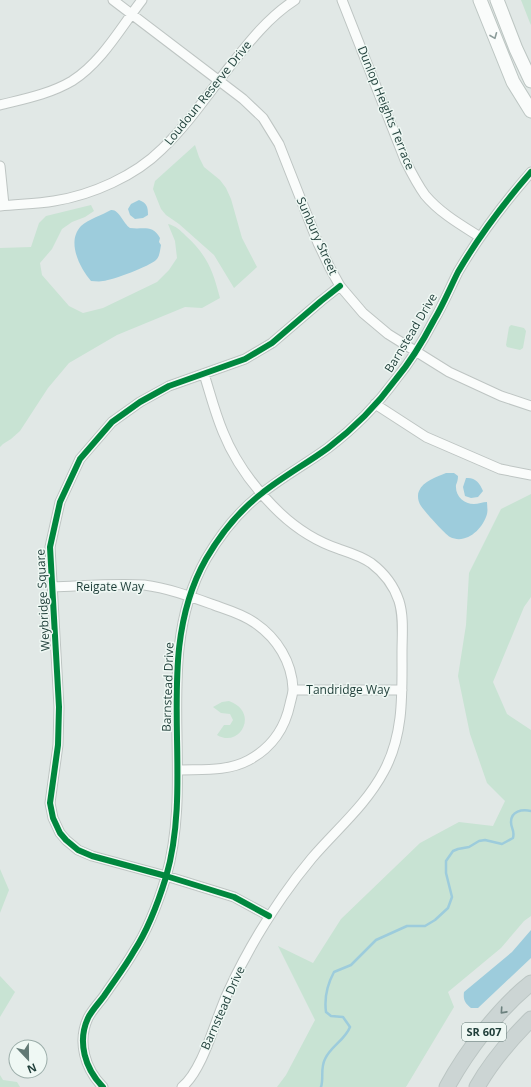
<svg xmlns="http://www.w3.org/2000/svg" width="531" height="1087" viewBox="0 0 531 1087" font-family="'Open Sans',sans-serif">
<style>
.green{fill:#c8e3d3}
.water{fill:#9dccdc}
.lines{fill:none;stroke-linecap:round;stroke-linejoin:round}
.stream{stroke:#9dccdc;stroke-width:2.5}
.street-casing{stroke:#bec5c3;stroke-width:11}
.secondary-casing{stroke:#bdc6c3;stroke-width:15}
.primary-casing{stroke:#bbc5c3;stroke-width:17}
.street{stroke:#fafcfb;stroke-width:9}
.secondary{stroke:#fafcfb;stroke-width:13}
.primary{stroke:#ccd5d4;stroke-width:15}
.cycleway-casing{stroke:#eff8f4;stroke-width:8}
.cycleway{stroke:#00873e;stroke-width:6}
.oneway{stroke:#8c9c9a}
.oneway2{stroke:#6c817e}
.labels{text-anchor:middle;stroke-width:3;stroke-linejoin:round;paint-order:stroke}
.shield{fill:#eff8f4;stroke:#5d7570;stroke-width:1}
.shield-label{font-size:11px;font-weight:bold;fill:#1e3d38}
.street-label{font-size:12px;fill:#1e3d38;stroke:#eff8f4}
</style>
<rect width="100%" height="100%" fill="#e1e8e6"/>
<path class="green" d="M521 0H531V25L530 23Z
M195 145 199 157 204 167 220 180 226 188 231 199 242 238 257 267 234 288 214 255 179 224 166 215 161 209 153 189 155 181Z
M91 205 94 211 85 217 72 222 62 229 52 249 40 263 42 275 69 306 83 313 103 308 157 282 169 270 177 258 175 241 168 224C176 226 180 230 186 236 207 255 213 271 220 298L202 308 185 307 117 335 69 363 48 388 20 431 11 439 3 444 0 447V248L31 247 39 223 46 216Z
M511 325 524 328 526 331 523 348 520 350 507 347 506 345 509 327Z
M531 494V597L524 607 493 682 507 714 531 730V916L524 921 501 948 448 992 454 1007 406 1087H277L286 1075 315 1020 278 946 313 963 341 919 420 843 459 822 493 826 505 801 487 783 470 734 458 676 466 625 469 573 501 509Z
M229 701C260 712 240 749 217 735L224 725H230L233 720 230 714 221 713 213 707 222 702Z
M0 869 9 890 0 913Z
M0 976 15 992 0 1017V1022Z
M0 1075 3 1080 17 1082 20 1087H0Z"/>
<path class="water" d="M139 200C147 203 148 207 148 215L143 218 135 219 130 215 128 209 131 204Z
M111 210C119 209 123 223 130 228 143 230 152 224 160 238L159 242 161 245C160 250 160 256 156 260 150 266 113 280 103 281 99 282 95 281 91 281 80 268 66 242 81 226 89 219 102 215 111 210Z
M446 473H454L458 476C458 480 457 482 456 485 455 496 464 504 474 504 478 504 483 502 487 502 487 506 488 510 487 514 483 529 466 545 450 537 444 533 425 512 421 506 418 502 417 495 419 491 423 481 437 477 446 473Z
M466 478C475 477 480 483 483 491L478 497 471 498 465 496 463 487Z
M531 930V958L478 1008H471C465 1003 463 1000 464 992L512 952Z"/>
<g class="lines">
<path class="stream" d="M321 1087C324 1078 320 1069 325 1059 331 1046 345 1040 350 1027L343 1017 331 1016 326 1012C324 997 327 985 334 972L351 965 376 940 407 926H425L435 920 448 908 452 897 446 873V861L453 851 458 849 469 847 479 841 485 840 502 844 513 838C515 830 511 829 511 822 511 811 522 809 531 811"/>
<defs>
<path id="street" d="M113 0 243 99 263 118 279 144 318 243 330 268 340 286 363 313 388 334 449 372 501 396 531 406
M342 0 405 160C411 172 417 184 425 195 440 213 461 225 480 237
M0 105C24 99 50 94 72 81 102 62 121 27 142 0
M0 166 4 205
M0 206C18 204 37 204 54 201 92 195 135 176 162 149 184 128 202 103 220 79 243 50 264 20 295 0
M375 404 426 437 500 469 531 475
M53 587C83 586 114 583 144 585 168 588 192 597 214 605 228 610 243 614 255 623 277 638 292 662 293 689 293 694 291 699 290 704 285 728 271 748 249 760 227 772 201 769 178 770
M293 690H402
M269 916 234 897 166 876 92 856 78 850 66 840 60 833 53 818 50 803 58 745 59 707 50 547 60 502 80 459 112 422 140 402 169 386 245 359 272 343 321 301 340 286
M103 1087C85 1069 77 1042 88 1018 92 1010 99 1003 104 996 114 981 125 967 134 951 149 928 158 903 166 877 196 774 151 656 206 559 220 535 239 511 261 494 282 477 306 464 328 448 353 429 377 405 396 379 411 361 423 341 434 320 443 305 450 288 458 272 479 236 504 203 531 172
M182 1087C204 1069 216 1016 229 990 244 957 263 925 283 896 292 883 302 870 312 858 337 829 366 805 384 771 404 734 402 693 402 653 402 635 404 617 399 601 394 586 383 572 371 563 361 556 351 553 339 549 318 542 297 529 280 513 257 491 235 462 223 432 215 413 210 393 204 374"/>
<path id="secondary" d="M480 0 513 82 531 111
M497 0 516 49 531 81"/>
<path id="primary" d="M447 1087C466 1052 499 1008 531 983
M477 1087C491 1062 511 1039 531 1019"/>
</defs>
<use href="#street" class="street-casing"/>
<use href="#secondary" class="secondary-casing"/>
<use href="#primary" class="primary-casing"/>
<use href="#street" class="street"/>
<use href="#secondary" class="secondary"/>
<use href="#primary" class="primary"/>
<defs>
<path id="cycleway" d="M269 916 234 897 166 876 92 856 78 850 66 840 60 833 53 818 50 803 58 745 59 707 50 547 60 502 80 459 112 422 140 402 169 386 245 359 272 343 321 301 340 286
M103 1087C85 1069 77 1042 88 1018 92 1010 99 1003 104 996 114 981 125 967 134 951 149 928 158 903 166 877 196 774 151 656 206 559 220 535 239 511 261 494 282 477 306 464 328 448 353 429 377 405 396 379 411 361 423 341 434 320 443 305 450 288 458 272 479 236 504 203 531 172"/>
</defs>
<use href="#cycleway" class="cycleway-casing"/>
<use href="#cycleway" class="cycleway"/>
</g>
<defs><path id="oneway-chevron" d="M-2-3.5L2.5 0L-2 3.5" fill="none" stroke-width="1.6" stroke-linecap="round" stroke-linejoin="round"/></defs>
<use class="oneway" href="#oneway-chevron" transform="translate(494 36) rotate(68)"/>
<use class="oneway2" href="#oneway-chevron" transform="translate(503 1011) rotate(132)"/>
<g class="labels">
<rect class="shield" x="462" y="1023" width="44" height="18" rx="3"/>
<g class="shield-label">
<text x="484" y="1036">SR 607</text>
</g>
<g class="street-label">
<text transform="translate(208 93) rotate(-51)" y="4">Loudoun Reserve Drive</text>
<text transform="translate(386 108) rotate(68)" y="4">Dunlop Heights Terrace</text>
<text transform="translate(317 236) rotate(66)" y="4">Sunbury Street</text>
<text transform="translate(411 333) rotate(-59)" y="4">Barnstead Drive</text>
<text x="110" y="591">Reigate Way</text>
<text transform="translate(43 600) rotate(-93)" y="4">Weybridge Square</text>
<text transform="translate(168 687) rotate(-88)" y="4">Barnstead Drive</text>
<text x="348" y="694">Tandridge Way</text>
<text transform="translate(223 1008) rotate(-66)" y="4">Barnstead Drive</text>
</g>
</g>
<g transform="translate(28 1059) rotate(158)"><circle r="19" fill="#eff8f4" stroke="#9bada9"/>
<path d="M0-3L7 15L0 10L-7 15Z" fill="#627975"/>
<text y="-6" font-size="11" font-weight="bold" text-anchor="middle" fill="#1e3d38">N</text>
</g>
</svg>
